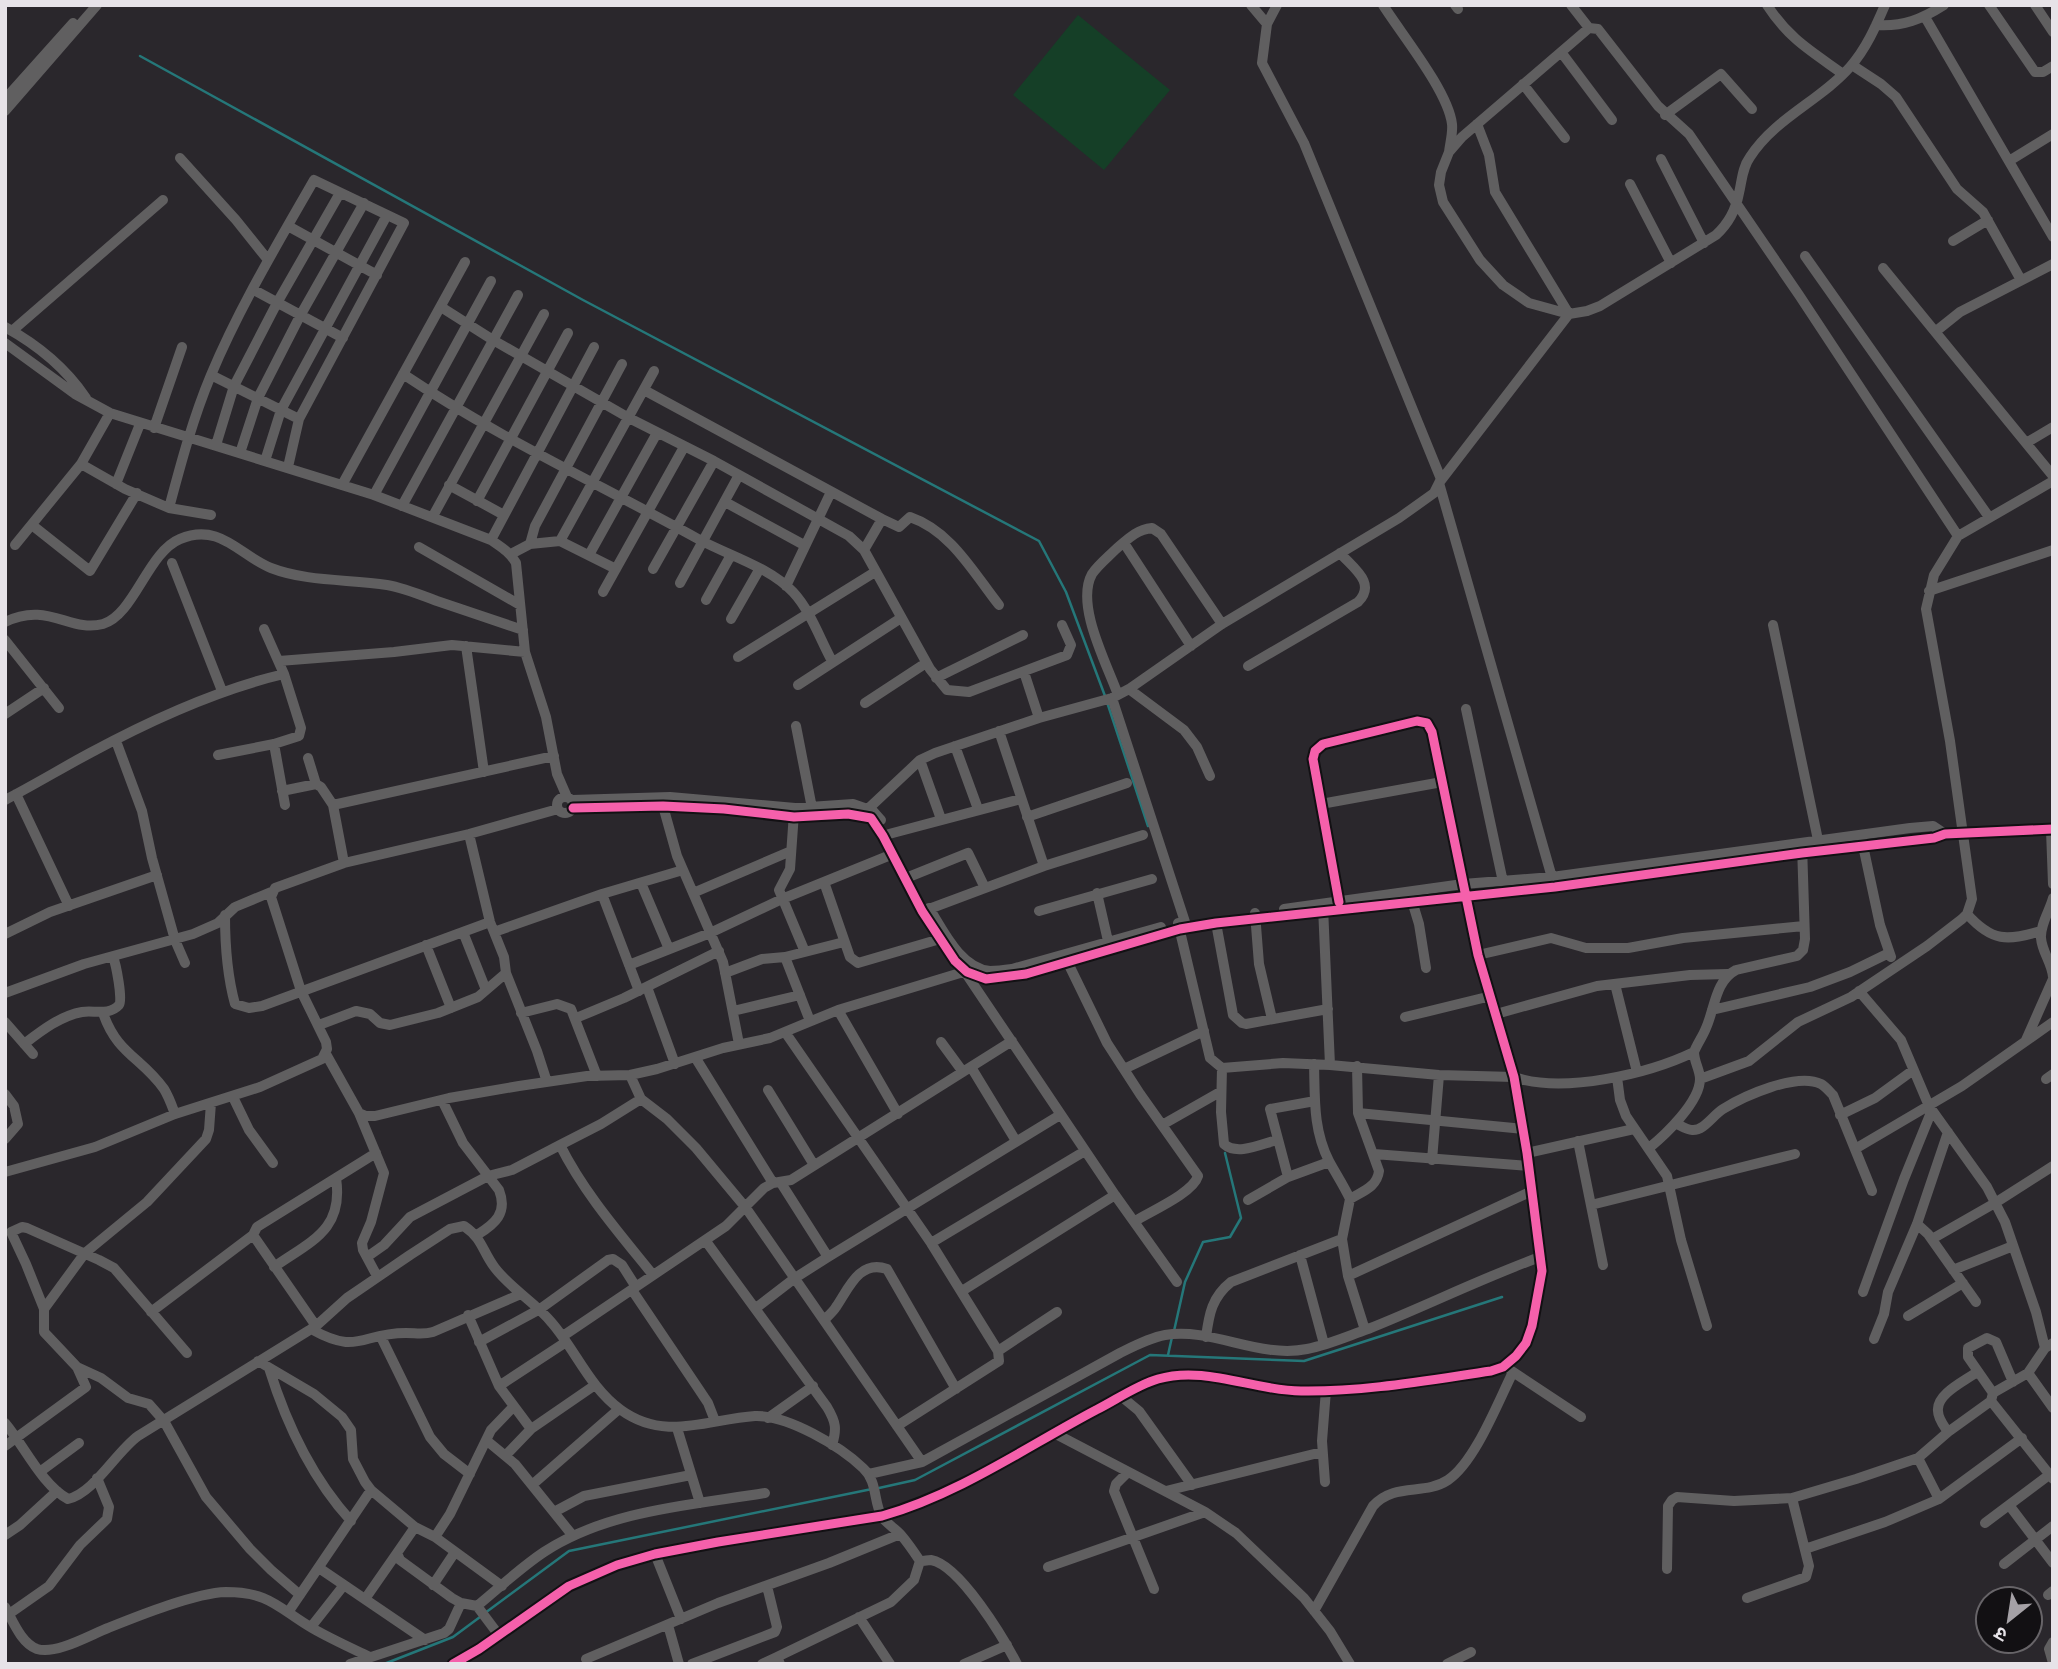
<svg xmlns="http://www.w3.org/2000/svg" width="2058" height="1669" viewBox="0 0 2058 1669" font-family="'Source Sans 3','Noto Sans Devanagari',sans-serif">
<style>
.green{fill:#153f27}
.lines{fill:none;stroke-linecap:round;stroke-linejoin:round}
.stream{stroke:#257779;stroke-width:2.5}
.minor{stroke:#605f60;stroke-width:10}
.cycleway-casing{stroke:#121013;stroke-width:13}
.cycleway{stroke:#f560ab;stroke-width:9}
</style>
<rect width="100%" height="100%" fill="#2a272c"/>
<path class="green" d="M1078 15 1170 90 1104 170 1013 95Z"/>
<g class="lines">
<path class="stream" d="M140 56 583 300 1039 541 1066 592 1105 696
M1107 702 1148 826
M1174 1331 1185 1282 1203 1242 1230 1237 1241 1218 1225 1153
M1168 1355 1172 1337
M879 1488 915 1480 1150 1355 1304 1361 1502 1297
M485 1613 569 1551 872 1489
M384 1664 453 1637 480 1617"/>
<path class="minor" d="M1251 5 1267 24
M1383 5C1402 35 1448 91 1452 124 1453 133 1450 143 1449 152
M1455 5 1458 9
M1571 5 1589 28
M1767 5C1789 39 1811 51 1843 74
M1885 5C1876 26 1866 49 1850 67 1821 100 1775 118 1750 157 1742 168 1742 181 1739 193 1736 209 1728 224 1716 235L1600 306 1587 311 1569 314 1529 303 1503 285 1480 260 1443 202 1439 185 1441 172 1449 152 1462 137 1589 28 1598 29 1658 106 1689 134 1799 295 1958 536
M1989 5 2035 72H2043L2053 66
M2035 5 2053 32
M1925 17 2053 237
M1876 25C1903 27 1922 19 1944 5
M1561 52 1612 120
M1852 65 1881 84 1896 97 1957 189 1983 212 2021 280
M1523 84 1565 138
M5 99 73 23
M5 111 97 5
M1665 115 1721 74 1752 109
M1477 124 1489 155 1495 192 1569 314 1439 483 1553 881
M180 158 236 220 268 260
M1661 159 1704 243
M2009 161 2053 134
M1630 184 1671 263
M288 226 377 275
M1953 241 1988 220
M1805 256 1989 517
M1883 268 2053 476
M254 290 343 338
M441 307 493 340 629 418 714 461 849 536 864 550 930 669 947 690 969 692 1067 655 1071 645 1062 625
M5 327C38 345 65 367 86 398
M12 331 163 200
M1935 332 1960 312 2053 264
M5 343 75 394 110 413 374 495 491 540C501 547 510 552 516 563L525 652 546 717 557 774 567 797
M403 374C497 437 601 485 700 540 730 556 769 567 793 592 810 610 820 639 832 661
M211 375 299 419
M644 390 882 519 864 550
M154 428 182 347
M2026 443 2053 427
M216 445 234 386 277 303 340 193
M240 453 258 398 300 316 364 203
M265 461 281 410 387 215
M81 464 125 489 169 508 211 515
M116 484 140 424
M342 485 465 262
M449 485 504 515
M374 495 491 281
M477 501 568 333
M725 502 804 545
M402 506 518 295
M169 508C181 463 193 418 211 375 239 308 278 243 314 180L404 223 299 419 288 467
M433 516 544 314
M882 519 899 527 910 517C951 531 973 572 999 605
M32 525 90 571 137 493
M491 540 594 347
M560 541 616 569
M1124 543 1191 646
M530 544 535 526 622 364
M15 545 81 464 110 413
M419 547 520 605
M511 554 530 544 560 541 654 371
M589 555 657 433
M172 563 222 691
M653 569 714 461
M680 583 739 475
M786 586 831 492
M1929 591 2053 550
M603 592 684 447
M706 600 731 555
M731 619 759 570
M5 622C48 601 70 633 103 624 134 615 148 552 180 539 220 522 240 556 271 568 307 582 350 579 387 585 404 588 421 595 437 601 466 611 494 620 523 630
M1773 625 1818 840
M5 640 59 708
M466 646 484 772
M738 657 875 572
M279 661 394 652 452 645 525 652
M1248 666 1358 602C1377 583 1353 568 1340 553
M1024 672 1039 718
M936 678 1023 635
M798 685 901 618
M1129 689 1184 730 1197 747 1210 776
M1118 695C1107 664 1075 605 1092 574 1098 565 1107 558 1115 550 1127 540 1135 530 1152 528L1161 534 1222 624
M1112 698 1187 928
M865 703 926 663
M1466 709 1503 882
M5 714 44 688
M796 726 812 808
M999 731 1044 866 1143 835
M116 741 142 811 152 858 175 940 185 963
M274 744 285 805
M955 746 978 809
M218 755 274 744 299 736 301 728 284 674 264 629
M308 758 316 784
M920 760 941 819
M282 791 316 784 321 787 333 805
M16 794 69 906
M557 805a8 8 0 1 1 16 0a8 8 0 1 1-16 0Z
M5 800C34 785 62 768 90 753 151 720 216 690 284 674
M572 800 670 797 795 808 853 804 873 811 881 820
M1321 804 1442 782
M663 806 677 856 723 962 739 1044
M573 808 663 806 724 809 794 817 848 814 871 818 883 836 922 911 955 961 967 972 986 979 1026 974 1180 929 1216 923 1555 887 1802 853 1934 838 1945 834 2053 829
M869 808 920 760 935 753 1039 718 1112 698 1129 689 1222 624 1399 518 1434 493 1441 479 1304 143 1262 63 1267 24 1277 5
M794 813 790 869 779 890 805 952
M1027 817 1127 783
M2051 830 2053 884
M469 834 490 922 504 957 506 973 537 1051 547 1082
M889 834 1021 799
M1862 841 1880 925 1891 957
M344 863 333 805 554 756
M911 876 968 853 985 888
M824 882 850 957 858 963 940 939
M641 883 669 949
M693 893 791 851
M1097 893 1108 941
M602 894 639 991
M2053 898C2050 910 2040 925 2041 938 2042 952 2052 963 2053 977
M1412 901 1419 924 1426 968
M1323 907 1330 1065
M929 908C943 930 960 968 990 971 997 971 1005 970 1012 969L1161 927
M929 909 1044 866
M1284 909 1463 884 1552 877 1910 828 1933 826 1945 834
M1039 911 1152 879
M1255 913 1259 964 1272 1019
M1967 914C1992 942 2007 941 2041 931
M225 915C225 945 227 975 235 1004L249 1008 262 1006 490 922
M1178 923 1210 1058 1222 1068 1283 1063 1330 1065 1439 1075 1514 1077C1563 1094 1648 1074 1694 1052
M1216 923 1233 1015 1242 1023 1246 1024 1328 1009
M463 932 486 990
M494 932 602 894 683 870
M5 934 50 912 157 875
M426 945 451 1008
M1478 955 1551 938 1586 948H1628L1683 938 1804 926
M785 957 810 1021
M1068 963 1107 1043 1140 1094 1198 1176C1193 1193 1151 1211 1135 1221
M629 965 710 933 782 899 893 854
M965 972 1115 1195 1177 1282
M725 973 762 959 785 957 844 942
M1615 984 1637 1072
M647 987 675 1064
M1859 991 1901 1040 1929 1106 1987 1187 2005 1222 2036 1312 2045 1348
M5 993 84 964 193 934 218 923 235 907 271 892
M838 1010 898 1114
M1712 1010 1810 987 1850 972 1889 953
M733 1011 800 995
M103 1013C117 1054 141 1057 164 1089 169 1097 172 1106 175 1114
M521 1013 557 1004 571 1009 597 1076
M1496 1014 1597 986 1690 975 1728 974
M1405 1017 1491 996
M576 1018 624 998 719 951
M5 1022 33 1054
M319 1025 356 1011 370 1014 380 1023 390 1025 438 1013 478 997 506 973
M785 1032 931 1243 998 1351 1057 1312
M2026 1040 2053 979
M941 1042 963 1072
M24 1044C41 1031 60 1016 82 1012 94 1010 109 1016 119 1005 123 1000 116 964 113 957
M326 1054 359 1113 366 1116H375L449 1098 519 1086 587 1076 630 1075 657 1069 723 1048 770 1038 838 1010 970 970
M695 1057 773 1183
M1314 1064C1315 1098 1313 1130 1329 1161 1336 1174 1344 1186 1350 1199L1342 1239 1348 1276 1365 1330
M971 1067 1016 1141
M1222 1068 1221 1112 1224 1144C1237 1156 1261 1144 1277 1140
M1124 1069 1204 1031
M630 1075 641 1099 667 1119 696 1148 746 1208 922 1462
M1617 1077 1620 1100 1626 1116 1667 1176 1681 1240 1707 1326
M1700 1079 1749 1061 1798 1022 1851 997 1927 946 1962 919 1967 914 1972 899 1950 741 1926 609 1934 575 1958 536 2053 481
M2046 1079 2053 1074
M768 1090 814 1165
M5 1094 14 1106 18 1124 5 1139
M233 1097 249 1130 273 1163
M442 1100 463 1143 499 1190C508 1213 495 1224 477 1235
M359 1113 384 1173 371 1222 362 1243 363 1250 377 1276
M1358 1113 1524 1129
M1840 1115 1875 1098 1912 1071
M1677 1124C1681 1126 1687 1130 1692 1130 1704 1131 1713 1115 1723 1109 1744 1096 1797 1072 1821 1084 1825 1086 1830 1092 1833 1095L1872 1191
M1162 1125 1220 1092
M1578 1141 1603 1265
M560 1145C584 1193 620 1234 653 1275
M1649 1148C1665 1135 1700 1102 1700 1079 1700 1070 1694 1062 1694 1052 1697 1044 1703 1036 1706 1028 1715 1008 1715 981 1736 970L1797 956 1803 950 1805 939 1802 845
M1855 1149 1962 1086 2053 1022
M1527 1153 1634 1129
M1374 1154 1529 1166
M1432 1160 1439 1075
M5 1172 95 1147 175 1114 260 1087 322 1059 327 1049 326 1042 301 991 271 897 275 888 344 863 469 834 558 809
M1288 1177 1270 1109 1315 1101
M781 1183 828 1257
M1350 1199C1363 1191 1377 1187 1379 1171L1358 1113 1357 1066
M1248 1200 1288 1177 1329 1162
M1591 1205 1795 1154
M1917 1224 1928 1234 1976 1302
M1932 1239 1995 1203 2053 1166
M705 1240 827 1407C836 1422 837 1429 832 1445
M931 1243 1085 1151
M1300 1255 1324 1344
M367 1257 384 1245 410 1217 488 1176 512 1170 560 1145 601 1124 641 1099
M274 1267C311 1241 344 1230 336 1178
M1953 1270 2013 1246
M1348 1276 1532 1191
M632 1290 698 1388 708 1403 715 1421
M962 1291 1115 1195
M1863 1292 1904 1179 1932 1110
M756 1308 795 1278 828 1257 1060 1115
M44 1309 85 1253 147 1202 206 1139 209 1130 211 1103
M151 1312 253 1235
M468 1315 499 1386 531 1429
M1908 1316 1963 1283
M824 1320C828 1316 833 1312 836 1307 848 1290 859 1259 887 1269L956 1389
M316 1326 253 1235 257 1227 376 1153
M311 1329C359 1356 360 1333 406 1333 416 1333 423 1335 433 1332L521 1294
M563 1336 726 1226 764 1188 773 1183 791 1180 1012 1041
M381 1337 430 1437 444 1454 470 1474
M1206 1337C1209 1314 1212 1297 1231 1282L1342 1239
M1874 1339 1884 1314 1888 1292 1917 1224 1948 1132
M479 1342 540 1309 608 1260 613 1259 622 1265 636 1287
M2053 1343 2045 1348 2028 1373 1993 1393 1991 1401 2053 1479
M258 1361 314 1394 342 1417 351 1430 353 1459 365 1482 371 1490 415 1527 397 1553 400 1560 452 1598 461 1603 477 1606 498 1634
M77 1367 101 1378 128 1398 149 1404 164 1421 206 1497 250 1549 271 1570 300 1595
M269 1368C286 1423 312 1478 351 1521
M1510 1370 1581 1417
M2028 1373 2053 1408
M499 1386 566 1342
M1993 1393 1968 1357V1348L1987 1338 1996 1342 2013 1382
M1122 1397 1139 1411 1192 1485
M768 1418 813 1386
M5 1423C25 1447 42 1485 68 1499 94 1493 116 1452 138 1436L316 1326 347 1298 410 1255 450 1229 464 1226C483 1239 482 1251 495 1268 511 1289 535 1302 552 1323 576 1351 590 1388 621 1410 665 1442 708 1419 755 1416 788 1415 840 1446 863 1468 878 1482 873 1501 882 1517 887 1524 896 1529 901 1535 908 1543 914 1552 920 1561L914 1580 891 1602 777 1657 780 1664
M897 1426 999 1361 998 1351
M677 1428 700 1503
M1948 1432C1944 1426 1938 1419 1938 1411 1936 1394 1965 1381 1977 1372
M1054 1433 1205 1512 1236 1533 1304 1598 1330 1631 1350 1664
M486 1440 515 1464 573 1536
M5 1446 86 1387 77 1367 44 1332V1309L26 1264 11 1232 22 1227 27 1228 99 1260 114 1268 187 1353
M506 1455 531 1429 595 1385
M1918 1458 1939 1499
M41 1471 79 1443
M1128 1472 1116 1484 1114 1491 1154 1589
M869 1474 922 1462 1120 1353C1134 1346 1149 1338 1165 1335 1212 1327 1259 1359 1307 1349 1328 1345 1348 1336 1368 1329 1426 1306 1482 1278 1540 1257
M1325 1482 1322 1441 1326 1390
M532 1485 619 1409
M1166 1491 1322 1452
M2009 1505 2053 1563
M554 1512 584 1496 691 1475
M1985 1523 2049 1475
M415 1527 435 1537 502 1586
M5 1535 20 1525 57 1491
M435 1537 450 1514 491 1430 514 1406
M1805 1549 1885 1522 1939 1499 2022 1438
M655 1554 681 1619
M920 1561C924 1561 928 1560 931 1560 960 1565 1004 1639 1017 1664
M2004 1564 2053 1526
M1048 1567 1205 1512
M319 1568 425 1640
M1667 1569 1668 1506 1672 1500 1677 1497 1734 1501 1792 1498 1856 1479 1918 1458 1948 1432 1991 1401
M433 1585 455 1552
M2048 1595 2053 1591
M1747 1598 1806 1577 1809 1566 1792 1498
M365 1599 397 1553
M477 1606C499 1588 520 1568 544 1552 608 1510 692 1505 765 1493
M5 1607C13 1621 21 1643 37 1649 56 1655 90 1635 108 1628 138 1616 195 1593 226 1592 270 1592 278 1608 312 1628 331 1639 351 1648 370 1657
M289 1611 371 1490
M1314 1611 1373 1506C1395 1482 1424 1496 1448 1480 1475 1462 1498 1402 1513 1372
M9 1614 49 1586 80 1545 107 1519 109 1507 97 1478
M859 1617 890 1664
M668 1625 679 1664
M311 1627 344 1585
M2053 1642 2049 1649 2053 1663
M586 1659 718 1603 829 1563 900 1534
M350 1664 444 1633 449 1629 461 1603
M453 1664 479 1649 569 1586 617 1565 655 1554 718 1542 882 1516C959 1494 1026 1447 1096 1410 1116 1400 1137 1385 1158 1379 1205 1365 1254 1391 1301 1391 1364 1392 1429 1380 1491 1371L1503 1367 1516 1356 1526 1343 1532 1326 1542 1271 1527 1153 1514 1077 1478 955 1432 732 1427 723 1417 721 1323 744 1315 751 1313 759 1339 902
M692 1664 775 1632 777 1627 767 1586
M762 1664 777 1657
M964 1664 1007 1645
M1447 1664 1471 1652"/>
<defs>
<path id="cycleway" d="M573 808 663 806 724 809 794 817 848 814 871 818 883 836 922 911 955 961 967 972 986 979 1026 974 1180 929 1216 923 1555 887 1802 853 1934 838 1945 834 2053 829
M453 1664 479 1649 569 1586 617 1565 655 1554 718 1542 882 1516C959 1494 1026 1447 1096 1410 1116 1400 1137 1385 1158 1379 1205 1365 1254 1391 1301 1391 1364 1392 1429 1380 1491 1371L1503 1367 1516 1356 1526 1343 1532 1326 1542 1271 1527 1153 1514 1077 1478 955 1432 732 1427 723 1417 721 1323 744 1315 751 1313 759 1339 902"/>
</defs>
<use href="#cycleway" class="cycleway-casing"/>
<use href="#cycleway" class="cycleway"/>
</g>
<rect width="2058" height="1669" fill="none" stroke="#e7e3e8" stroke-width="14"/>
<g transform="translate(2009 1620) rotate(210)"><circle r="33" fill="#121013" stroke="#676468" stroke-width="2"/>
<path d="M0-5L12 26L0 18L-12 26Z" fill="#a5a1a6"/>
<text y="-10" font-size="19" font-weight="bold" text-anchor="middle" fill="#e7e3e8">उ</text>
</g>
</svg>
